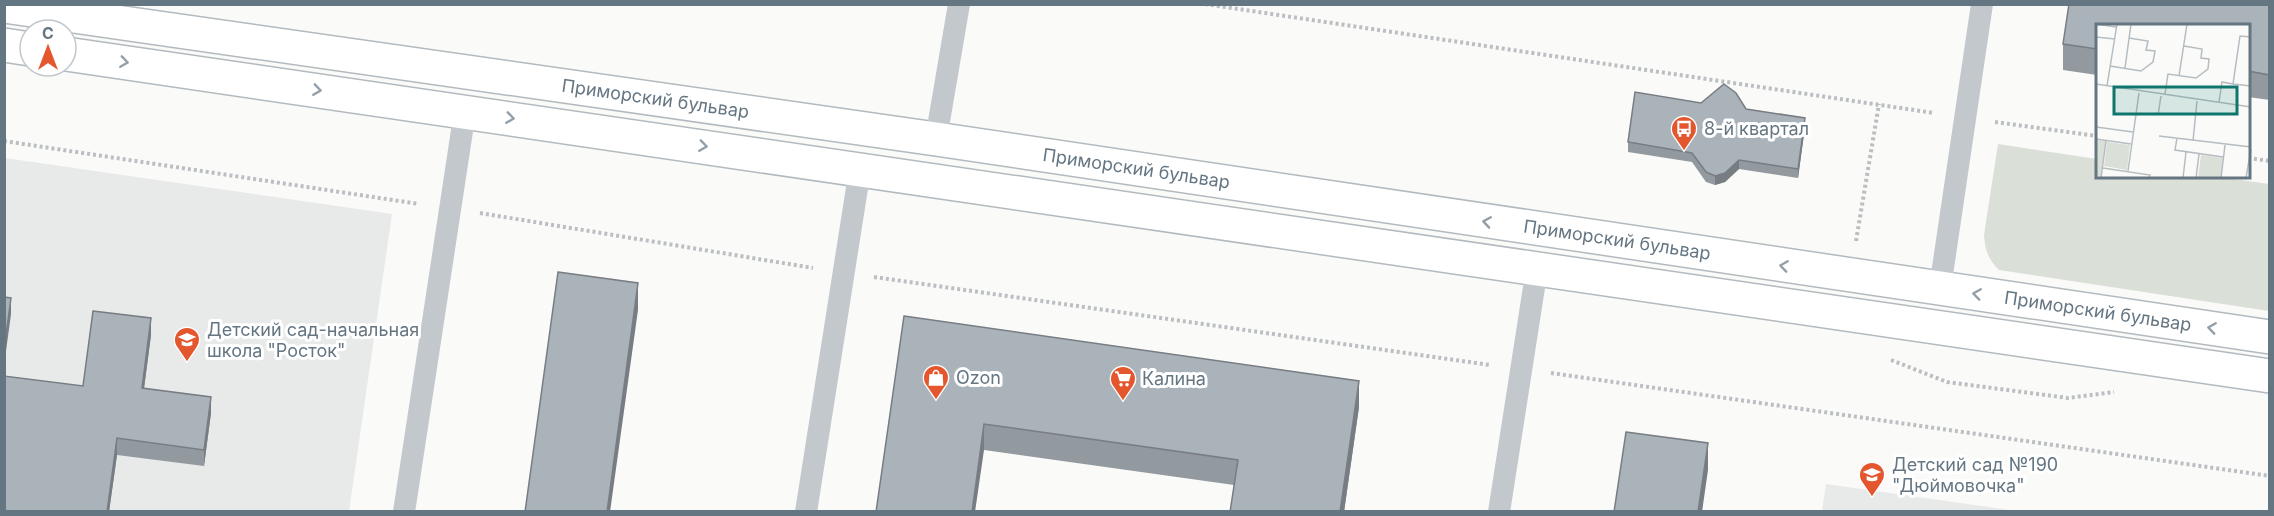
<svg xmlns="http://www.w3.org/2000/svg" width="2274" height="516" viewBox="0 0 2274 516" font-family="Inter,sans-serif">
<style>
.built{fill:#e8e9e9}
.green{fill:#dadfd7}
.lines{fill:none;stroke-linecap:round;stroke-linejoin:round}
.secondary-casing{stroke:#b3babf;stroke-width:36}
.path{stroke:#bbbfc2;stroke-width:4;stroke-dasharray:3 3;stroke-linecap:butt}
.service{stroke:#c3c8cc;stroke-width:22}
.secondary{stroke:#fff;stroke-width:33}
.wall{fill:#929a9f}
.shaded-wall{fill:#777d82}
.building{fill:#aab3b9;stroke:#777d82;stroke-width:1.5}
.oneway{stroke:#939fa8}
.labels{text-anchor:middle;stroke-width:6;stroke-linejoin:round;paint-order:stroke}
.street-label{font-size:18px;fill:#657683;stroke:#fff}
.poi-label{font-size:18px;fill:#657683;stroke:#fff;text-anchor:start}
.inset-road{fill:none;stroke:#b5bdc2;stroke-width:1.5}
.view{fill:#0f766e;fill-opacity:0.15;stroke:#0f766e;stroke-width:3}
.inset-edge{fill:none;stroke:#657683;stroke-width:3}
</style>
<rect width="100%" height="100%" fill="#fafaf8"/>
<path class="built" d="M5 158 392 214 349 511 5 512Z
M1826 484 2017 511H1822Z"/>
<path class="green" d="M1998 144 2097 159V177H2220L2269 184V311L1999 270C1988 259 1985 250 1984 235Z"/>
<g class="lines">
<defs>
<g id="secondary">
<path id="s1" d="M4 6 936 139 2270 337"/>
<path d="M4 45 30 49"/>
<path d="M66 54 2270 376"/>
</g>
</defs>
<use href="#secondary" class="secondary-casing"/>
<path class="path" d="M1205 4 1934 113
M1995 122 2097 136
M4 141 419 204
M2248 158 2270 161
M480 213 813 268
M1856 241 1879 104
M874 277 1490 365
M1891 360 1947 382 2068 398 2114 392
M1551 373 2270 476"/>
<path class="service" d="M936 139 959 4
M1940 288 1982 4
M404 512 465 111
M806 512 860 169
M1499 512 1537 268"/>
<use href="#secondary" class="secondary"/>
</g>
<path class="wall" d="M2069 4H2270V100L2248 97V26H2097V75L2063 70V44Z
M1701 103 1746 109 1805 127 1798 178 1739 169 1725 182 1715 185 1706 182 1692 162 1628 152V142Z
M904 316 1359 407 1344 512H1230L1234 485 984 450Z
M151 335 144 388 211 413 204 466 117 455 109 512H4L83 386Z"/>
<path class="shaded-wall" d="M1805 118V127L1798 178V169Z
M1739 160V169L1725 182 1715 185V176Z
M638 283V310L610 512H607Z
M11 298V314L4 366V350Z
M151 318V335L142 404V388Z
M1359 381V407L1344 512H1340Z
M211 397V413L204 466V450Z
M984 424V450L975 512H972Z
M117 438V455L109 512H107Z
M1708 443V470L1702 512H1698Z"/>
<path class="building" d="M2069 4H2270V75L2248 71V26H2097V49L2063 44Z
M1724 84 1736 93 1746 109 1805 118 1798 169 1739 160 1725 173 1715 176 1706 172 1692 153 1628 142 1635 92 1701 103Z
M558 272 638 283 607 512H525Z
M4 297 11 298 4 350Z
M93 311 151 318 142 388 211 397 204 450 117 438 107 512H4V376L83 386Z
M904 316 1359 381 1340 512H1230L1238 460 984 424 972 512H876Z
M1626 432 1708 443 1698 512H1614Z"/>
<defs><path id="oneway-chevron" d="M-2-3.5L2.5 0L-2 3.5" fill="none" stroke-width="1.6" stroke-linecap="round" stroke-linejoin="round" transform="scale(1.5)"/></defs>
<g class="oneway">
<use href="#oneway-chevron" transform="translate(124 62) rotate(8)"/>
<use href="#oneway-chevron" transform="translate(317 90) rotate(8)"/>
<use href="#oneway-chevron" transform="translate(510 118) rotate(8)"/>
<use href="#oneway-chevron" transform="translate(703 146) rotate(8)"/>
<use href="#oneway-chevron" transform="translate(1487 222) rotate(-171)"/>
<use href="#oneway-chevron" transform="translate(1784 266) rotate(-172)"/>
<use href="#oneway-chevron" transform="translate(1977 294) rotate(-172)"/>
<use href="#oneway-chevron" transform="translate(2212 328) rotate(-172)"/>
</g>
<defs>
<symbol id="bus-pin" viewBox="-11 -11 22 30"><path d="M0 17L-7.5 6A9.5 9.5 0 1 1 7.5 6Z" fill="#e4572e" stroke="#fff"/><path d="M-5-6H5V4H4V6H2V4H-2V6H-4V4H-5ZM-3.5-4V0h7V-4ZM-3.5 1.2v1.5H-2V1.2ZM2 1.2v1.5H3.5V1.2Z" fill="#fff"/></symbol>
<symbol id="school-pin" viewBox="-11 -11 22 30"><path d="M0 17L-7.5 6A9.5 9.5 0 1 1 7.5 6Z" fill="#e4572e" stroke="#fff"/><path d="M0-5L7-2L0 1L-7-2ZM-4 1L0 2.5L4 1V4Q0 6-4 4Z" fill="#fff"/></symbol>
<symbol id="shop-pin" viewBox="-11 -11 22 30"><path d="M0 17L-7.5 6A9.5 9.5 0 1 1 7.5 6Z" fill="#e4572e" stroke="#fff"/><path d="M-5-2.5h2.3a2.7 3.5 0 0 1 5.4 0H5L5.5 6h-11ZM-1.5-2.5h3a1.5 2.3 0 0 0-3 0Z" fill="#fff"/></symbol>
<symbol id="supermarket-pin" viewBox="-11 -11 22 30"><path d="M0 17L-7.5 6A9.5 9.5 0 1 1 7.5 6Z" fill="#e4572e" stroke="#fff"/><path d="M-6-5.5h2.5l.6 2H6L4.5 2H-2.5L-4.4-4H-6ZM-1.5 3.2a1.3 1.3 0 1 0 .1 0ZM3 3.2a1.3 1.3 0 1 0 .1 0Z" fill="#fff"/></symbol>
</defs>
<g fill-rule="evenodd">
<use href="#bus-pin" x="1669" y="114" width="30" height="40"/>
<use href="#school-pin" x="172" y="325" width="30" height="40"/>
<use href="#shop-pin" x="921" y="363" width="30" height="40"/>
<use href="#supermarket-pin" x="1108" y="364" width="30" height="40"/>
<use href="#school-pin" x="1857" y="460" width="30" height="40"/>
</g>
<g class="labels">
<g class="street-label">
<text dy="6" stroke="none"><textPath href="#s1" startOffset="658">Приморский бульвар</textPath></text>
<text dy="6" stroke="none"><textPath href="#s1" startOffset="1144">Приморский бульвар</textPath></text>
<text dy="6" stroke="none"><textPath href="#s1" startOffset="1630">Приморский бульвар</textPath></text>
<text dy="6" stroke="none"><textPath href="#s1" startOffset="2116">Приморский бульвар</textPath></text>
</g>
<g class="poi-label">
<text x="1704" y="135">8-й квартал</text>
<text x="207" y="336">Детский сад-начальная<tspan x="207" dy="21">школа "Росток"</tspan></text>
<text x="956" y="384">Ozon</text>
<text x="1142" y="385">Калина</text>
<text x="1892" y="471">Детский сад №190<tspan x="1892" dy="21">"Дюймовочка"</tspan></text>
</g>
</g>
<g transform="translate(2096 24)">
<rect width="154" height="154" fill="#fafaf8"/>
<path d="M0 116 10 117 5 152 0 153ZM105 131 127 134 125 154H102Z" fill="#dadfd7"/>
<path d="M11 118 34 121 31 146 8 142Z" fill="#dadfd7"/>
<path class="inset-road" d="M0 0 20 3M0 13 19 15M14 42 45 47 57 38 59 27 50 26 52 17 33 14M29 44 35 0M83 52 91 0M0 60 155 83M137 60 155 62M11 62 21 0M69 70 72 50 100 54 112 45 113 35 105 34 106 25 88 22M123 78 126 58 137 60 144 12 155 13M62 91 65 72M0 103 37 108M63 112 155 123M81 114 79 126 127 133M0 115 35 120M97 117 101 77M7 144 54 151 53 154M32 147 43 69M5 154 10 117M87 154 90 128M100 154 103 130M125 154 129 121M150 154 155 125"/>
<path class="view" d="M18 63H141V90H18Z"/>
<rect width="154" height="154" class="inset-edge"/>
</g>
<rect width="2274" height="516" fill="none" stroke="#657683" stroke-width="12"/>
<g transform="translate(48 48)"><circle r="28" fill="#ffffff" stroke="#c1c8cd" stroke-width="1.5"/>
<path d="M0-4.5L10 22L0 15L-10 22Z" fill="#e4572e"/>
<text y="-9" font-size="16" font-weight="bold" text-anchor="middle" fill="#657683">С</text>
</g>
</svg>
